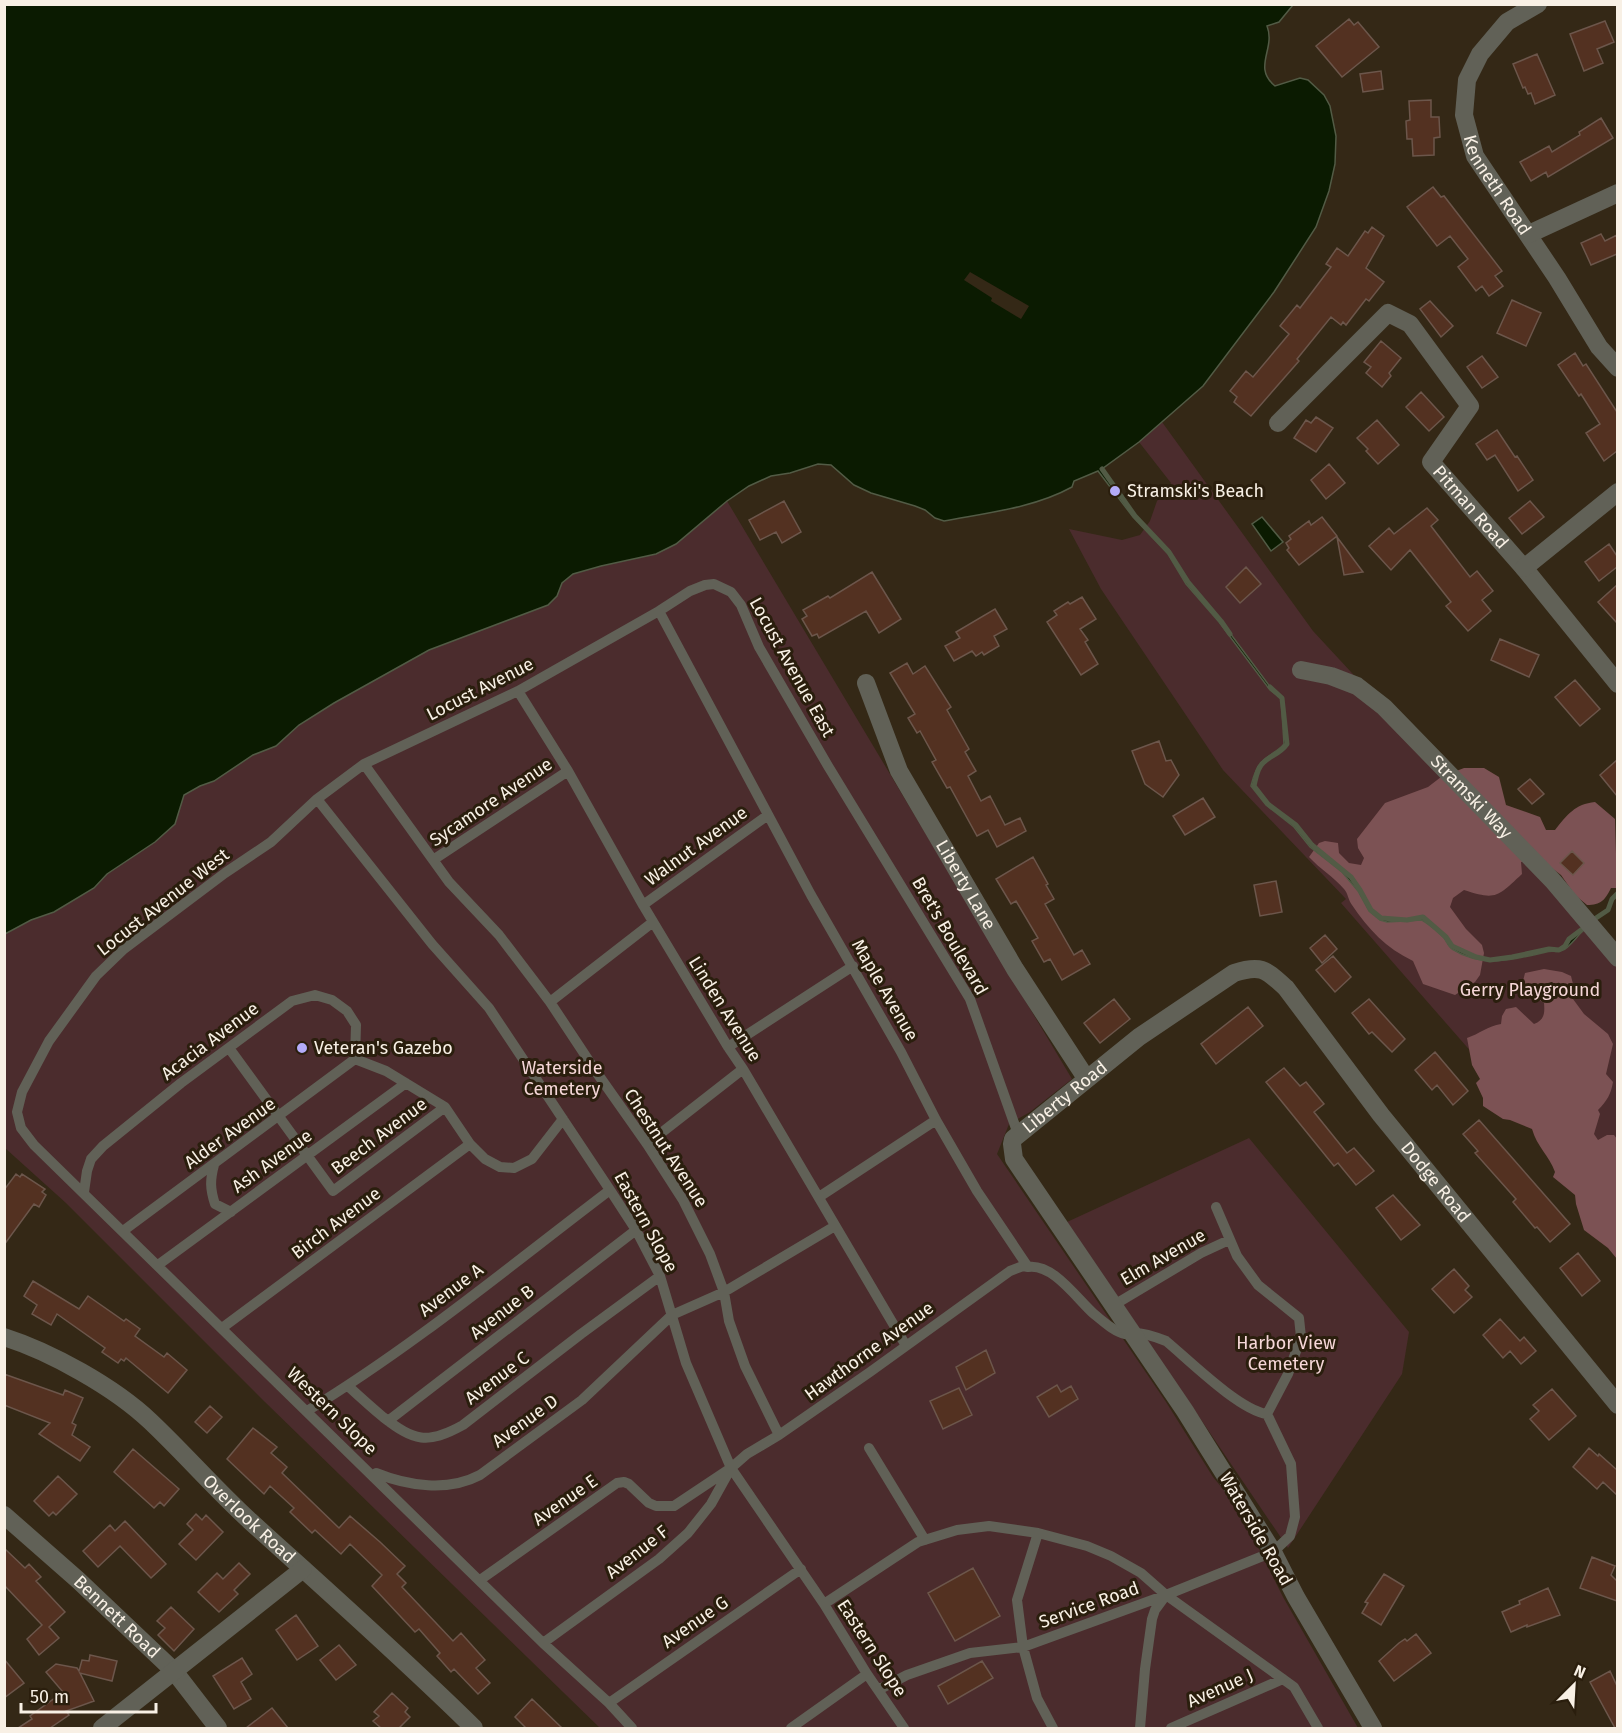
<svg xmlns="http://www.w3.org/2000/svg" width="1622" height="1733" viewBox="0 0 1622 1733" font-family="'Fira Sans',sans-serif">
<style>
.green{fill:#4b2c2d}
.forest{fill:#7c5254}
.water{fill:#0b1b01;stroke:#525b45;stroke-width:1.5}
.pier{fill:#342816}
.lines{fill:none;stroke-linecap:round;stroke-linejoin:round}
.stream{stroke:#525b45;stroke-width:5}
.building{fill:#533121;stroke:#6c564b;stroke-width:1.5}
.lane{stroke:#616157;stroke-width:10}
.street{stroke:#616157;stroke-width:18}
.poi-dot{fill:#b4acf9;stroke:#2a1e0d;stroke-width:2}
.labels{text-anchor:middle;stroke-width:6;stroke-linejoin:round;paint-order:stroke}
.street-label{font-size:18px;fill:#f8f0e5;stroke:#2a1e0d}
.poi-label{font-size:18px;fill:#f8f0e5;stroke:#2a1e0d;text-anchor:start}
.park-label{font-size:18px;fill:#f6d7d8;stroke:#2a1e0d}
</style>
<rect width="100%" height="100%" fill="#342816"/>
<path class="green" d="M1162 422 1313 631 1617 959V1238L1550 1142 1341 903 1346 899 1223 770 1101 589 1069 529 1122 540 1140 535 1150 521 1157 501 1171 483 1139 442Z
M727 501 1072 1079 1030 1112 1009 1124 997 1154 1166 1402 1213 1477 1238 1507 1283 1597 1358 1728H600L265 1402 66 1203 5 1148V934L31 920 54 912 94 888 107 874 155 842 175 824 184 795 200 786 214 781 253 755 276 746 299 725 334 703 429 650 548 605 557 596 562 583 573 574 601 566 656 554 675 544Z
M1249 1138 1409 1332 1402 1374 1288 1548 1067 1222Z"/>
<path class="forest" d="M1464 768H1484L1499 777 1506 805 1540 817 1546 830H1555C1567 815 1575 804 1595 802L1615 819 1617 888H1611C1605 900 1601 905 1587 905L1575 895 1561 875 1541 860 1521 862 1522 874C1498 896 1497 901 1464 890L1453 898 1450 907 1466 929 1482 945 1484 953 1480 975 1475 982 1455 995 1423 984 1413 961C1386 948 1368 929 1352 905 1348 900 1348 893 1344 889 1334 877 1320 869 1309 857L1319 843 1325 841 1338 843 1339 853 1349 863 1361 865 1364 858 1358 848 1357 839 1385 803 1428 787 1441 777Z
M1544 969 1562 972 1571 976 1575 992 1573 999 1584 1014 1608 1034 1613 1044 1606 1074 1613 1082C1611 1094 1607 1101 1598 1110L1600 1114 1594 1134 1598 1140 1607 1135H1614L1617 1139V1259L1608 1248 1584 1230 1576 1204 1575 1195 1553 1177 1555 1172C1549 1155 1537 1147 1532 1129L1510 1120 1503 1119 1483 1106V1098L1476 1083 1480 1079 1472 1065 1467 1038C1479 1034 1488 1026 1501 1024L1502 1016 1506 1009 1516 1007 1534 1024C1544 1020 1545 1014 1544 1003L1531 995 1522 985 1525 973Z"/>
<path class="water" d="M5 5H1293L1279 22 1267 26C1276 49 1252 67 1275 86L1300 78 1308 80 1324 95 1330 106 1336 136 1335 164 1329 191 1316 227 1274 292 1203 386 1139 442 1102 469 1135 516 1169 552 1188 582 1205 604 1221 621 1271 688 1282 698 1287 744C1280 754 1271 755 1263 763 1257 768 1256 779 1254 786L1268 804 1296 825 1312 845 1351 877 1360 890 1371 910 1381 918 1407 920 1423 917 1446 937 1452 946 1476 957 1490 959 1512 957 1549 949 1559 950 1565 946 1569 940 1581 930 1583 931C1578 935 1568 949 1563 950 1558 953 1552 950 1546 952 1513 960 1482 968 1452 949 1448 946 1447 942 1444 938 1438 931 1430 925 1422 920L1387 922 1380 920 1369 911 1358 891 1342 872 1310 847 1294 827 1266 805 1251 786C1253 778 1255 769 1261 763 1267 755 1278 752 1284 744L1281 698 1270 690 1219 622 1186 584 1168 554 1133 517 1098 471 1074 481 1072 487C1034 508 986 513 944 521L935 518 925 510 915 506 871 493 854 485 831 465 818 464 790 473 771 476 749 486 727 501 676 544 656 554 601 566 573 574 562 583 557 596 548 605 429 650 334 703 299 725 276 746 253 755 214 781 200 786 184 795 175 824 155 842 107 874 94 888 54 912 31 920 5 934Z
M1262 517 1283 542 1271 551 1252 524Z"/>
<path class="pier" d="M970 272 1029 306 1021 319 991 301 992 298 964 280Z"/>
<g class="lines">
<path class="stream" d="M1102 469 1135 516 1169 552 1188 582 1221 621 1230 634
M1270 687 1282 698 1287 744C1280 754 1271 755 1263 763 1257 768 1256 778 1254 786L1268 804 1296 825 1312 845 1351 877 1360 890 1371 910 1381 918 1407 920 1423 917 1446 937 1452 946 1476 957 1490 960 1512 957 1549 949 1559 950 1565 946 1569 939 1581 930
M1596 918 1608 910 1612 899 1618 893"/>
</g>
<path class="building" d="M1349 19 1354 25 1358 22 1379 47 1342 77 1316 46Z
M1605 21 1614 42 1597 49 1603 63 1584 71 1570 34Z
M1537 54 1555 95 1535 104 1531 93 1528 94 1525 87 1523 88 1513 64Z
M1381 71 1383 89 1363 92 1360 74Z
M1431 100V117H1439L1440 137 1434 138V155L1413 156 1412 139H1407L1406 121 1410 120 1409 101Z
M1601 118 1613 138 1548 177 1546 172 1531 181 1520 162 1549 146 1552 152 1580 135 1579 132Z
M1433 187 1441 197 1444 196 1502 271 1495 276 1503 286 1489 296 1482 286 1476 291 1458 267 1468 259 1450 236 1437 246 1407 207Z
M1372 227 1384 236 1366 268 1384 282 1369 301 1366 299 1346 325 1343 322 1341 325 1331 317 1297 359 1299 361 1251 416 1234 402 1237 397 1230 391 1246 371 1253 377 1289 334 1280 326 1297 305 1300 308 1331 267 1326 264 1337 248 1348 256 1365 231 1368 233Z
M1601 234 1605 241 1617 235V254L1591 265 1581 243Z
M1512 300 1541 313 1526 346 1497 333Z
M1430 301 1453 326 1441 337 1420 309Z
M1381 341 1401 358 1389 373 1391 376 1382 387 1366 373 1371 367 1364 362Z
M1575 353 1583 366 1586 364 1617 412V451L1604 461 1586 433 1600 424 1581 394 1579 396 1558 365Z
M1482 356 1498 377 1482 388 1467 367Z
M1421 392 1444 417 1429 431 1406 407Z
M1316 417 1333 428 1316 452 1294 438 1306 420 1311 423Z
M1377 420 1399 445 1378 464 1366 451 1368 449 1357 438Z
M1497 430 1515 457 1517 456 1533 480 1518 491 1495 455 1487 460 1476 444Z
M1329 464 1345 483 1326 499 1311 480Z
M784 501 801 532 782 543 776 532 760 540 749 520Z
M1530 501 1544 517 1522 534 1509 518Z
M1427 508 1438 520 1431 526 1470 577 1477 571 1493 591 1482 600 1491 611 1468 631 1446 606 1451 602 1410 550 1391 570 1369 546 1389 528 1394 534Z
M1322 517 1337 536 1299 565 1287 550 1289 548 1286 543 1291 539 1289 536 1309 521 1311 525Z
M1337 537 1363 572 1344 575Z
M1609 544 1617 556V567L1599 581 1585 562Z
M1246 567 1261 584 1240 603 1226 587Z
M872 572 901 619 879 633 866 611 819 638 817 634 812 636 802 619 807 616 803 610 828 596 830 598Z
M1617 585V623L1598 602Z
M1082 597 1096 619 1080 629 1088 640 1085 642 1098 664 1081 675 1047 622 1057 615 1054 611 1068 602 1070 604Z
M995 609 1007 629 994 636 999 646 984 655 982 652 976 656 972 651 954 661 945 646 960 638 956 632Z
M1500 639 1539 655 1529 677 1491 660Z
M907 663 913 674 925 666 951 707 947 710 969 749 965 752 976 771 968 776 981 801 990 796 1005 825 1020 818 1026 831 997 847 988 830 977 836 950 787 947 788 932 762 936 760 920 731 917 733 908 718 915 714 890 673Z
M1575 680 1600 709 1580 726 1555 697Z
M1159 741 1166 761 1171 760 1179 775 1163 797 1145 784 1132 751Z
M1617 760V796L1600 775Z
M1530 779 1544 794 1532 804 1518 789Z
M1203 798 1215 817 1185 835 1173 816Z
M1572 851 1584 863 1573 875 1560 863Z
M1033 857 1048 884 1046 885 1054 899 1045 904 1074 955 1082 950 1090 964 1062 980 1050 959 1044 962 1032 941 1038 938 1016 901 1011 904 996 879Z
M1276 881 1282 912 1260 916 1254 885Z
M1325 935 1337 949 1322 963 1310 948Z
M1333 956 1351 977 1335 992 1316 970Z
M1114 999 1130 1019 1100 1043 1084 1023Z
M1369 999 1405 1039 1392 1052 1372 1032 1369 1034 1352 1013Z
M1248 1007 1263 1026 1216 1064 1201 1044Z
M1435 1052 1468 1091 1453 1105 1437 1085 1432 1090 1415 1070Z
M1284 1068 1300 1086 1306 1082 1324 1104 1314 1112 1347 1153 1354 1148 1374 1171 1356 1185 1338 1163 1334 1166 1266 1082Z
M1479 1120 1570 1224 1550 1242 1537 1227 1535 1228 1513 1202 1516 1199 1475 1153 1478 1151 1463 1134Z
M16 1174 20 1177 22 1174 45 1189 42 1192 46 1195 39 1207 34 1204 31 1208 4 1245V1190Z
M1393 1195 1420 1225 1401 1240 1376 1208Z
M1578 1253 1600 1281 1582 1296 1560 1268Z
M1454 1269 1469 1286 1465 1290 1472 1297 1454 1313 1432 1289Z
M33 1281 79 1309 88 1296 124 1321 126 1319 140 1329 135 1336 164 1357 167 1353 187 1370 168 1393 126 1358 124 1361 121 1359 118 1363 102 1352 105 1348 57 1314 51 1325 32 1314 37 1305 24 1296Z
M1500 1319 1520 1341 1524 1337 1536 1351 1521 1364 1510 1351 1503 1358 1483 1335Z
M986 1350 995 1373 966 1390 956 1367Z
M4 1374 63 1395 65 1390 83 1398 72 1423 76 1425 72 1435 90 1447 80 1461 39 1434 50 1423 4 1405Z
M1057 1385 1061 1392 1071 1386 1078 1399 1049 1417 1037 1397Z
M959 1388 972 1415 943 1429 930 1401Z
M1552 1389 1576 1416 1549 1440 1530 1419 1539 1411 1533 1405Z
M210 1406 222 1417 207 1433 195 1422Z
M253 1428 277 1447 271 1453 287 1467 282 1473 339 1528 350 1516 380 1542 405 1566 397 1574 406 1583 402 1587 453 1641 461 1633 485 1660 476 1668 490 1683 478 1694 454 1669 451 1672 437 1656 440 1653 419 1629 415 1632 372 1586 382 1575 350 1544 341 1554 315 1530 312 1533 290 1512 294 1508 270 1486 264 1494 227 1459Z
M1589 1448 1598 1456 1599 1454 1617 1470V1495L1603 1482 1597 1489 1573 1467Z
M133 1449 179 1489 164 1506 160 1502 154 1508 114 1472Z
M58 1476 77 1494 56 1515 53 1512 49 1516 34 1501Z
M196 1514 202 1520 206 1515 223 1532 196 1560 179 1544 193 1530 187 1524Z
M125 1521 166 1564 151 1578 120 1546 98 1567 83 1551 110 1525 115 1531Z
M4 1548 25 1568 29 1564 41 1577 36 1581 65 1612 49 1627 59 1638 39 1655 27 1639 42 1625 4 1585Z
M1592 1557 1615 1566 1611 1575 1617 1581V1601L1580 1588Z
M239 1563 250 1574 234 1590 238 1594 219 1612 198 1592 217 1573 223 1579Z
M973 1568 1000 1616 955 1641 928 1593Z
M1384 1574 1404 1586 1381 1625 1362 1613 1368 1603 1365 1602Z
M1548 1588 1560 1615 1527 1627V1625L1511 1632 1502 1612 1520 1604 1519 1601Z
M171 1607 194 1629 174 1651 158 1635 165 1628 157 1621Z
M296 1615 318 1646 297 1660 276 1630Z
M1416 1634 1431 1653 1394 1681 1379 1661 1399 1643 1405 1639 1407 1641Z
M339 1645 356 1665 336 1680 320 1660Z
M90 1655 117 1661 112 1681 80 1673 94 1701 66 1711 69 1715 50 1728H18L32 1719 30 1716 63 1692 46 1672 56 1664 77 1668 79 1671 82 1660 89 1661Z
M242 1658 252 1674 241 1682 251 1699 234 1709 213 1676Z
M4 1659 24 1683 4 1698Z
M982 1661 993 1678 948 1704 938 1686Z
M1610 1671 1617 1686V1728H1615L1590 1682Z
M392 1693 408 1708 405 1712 410 1717 399 1728H381L373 1721 379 1716 374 1712Z
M532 1699 562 1728H526L515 1717Z
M272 1708 288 1728H246Z"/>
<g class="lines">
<path class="lane" d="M659 611 811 895 901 1052 936 1120 977 1191 1028 1267C1053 1263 1077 1299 1094 1314 1103 1321 1114 1332 1125 1334 1133 1335 1127 1334 1134 1333 1145 1333 1156 1337 1166 1341 1189 1360 1239 1410 1267 1414
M518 691 568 771 643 905 728 1047 743 1069 905 1344
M364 764 449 882 499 935 550 1002 597 1073 647 1144 683 1200 710 1254 724 1292 729 1321 745 1366 779 1435
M317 799 432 944 489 1008 610 1190 636 1230 660 1276 686 1363 731 1468 824 1604 867 1674 904 1728
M433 860 568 771
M643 905 768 815
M550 1002 653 922
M728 1047 853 966
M229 1048 333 1191 445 1107
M355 1059 386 1071 445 1107 470 1144 485 1159 500 1167 514 1168 532 1159 563 1119
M647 1144 743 1069
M214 1165C210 1180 210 1189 215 1204L231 1212
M84 1192 87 1171 91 1159 103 1146 181 1083 292 1001 315 995 332 1000 347 1011 356 1025 355 1059
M819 1197 936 1120
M1216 1207 1237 1256 1258 1285 1299 1318 1301 1337 1288 1374 1267 1414
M123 1231 355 1059
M158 1265 406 1083
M1114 1305 1201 1253 1229 1240
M222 1328 470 1144
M348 1386C360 1397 371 1407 383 1417 414 1441 427 1445 463 1425L581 1334 660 1276
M307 1411C414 1346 511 1265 610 1190
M388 1421 636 1230
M869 1448 925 1540
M376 1473C408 1486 448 1492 480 1475L582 1400 672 1315 724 1292 835 1226
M1038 1533 1017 1600 1023 1647 1037 1698 1053 1728
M480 1580 617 1483 624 1482 629 1484 649 1503 656 1506H674L731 1468 747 1454 779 1435 870 1372 1010 1271 1023 1266 1028 1267
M824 1604 918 1542 957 1530 989 1526 1038 1533 1087 1546 1111 1556 1141 1573 1166 1595 1294 1687 1318 1728
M543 1643 659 1559 688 1533 711 1504 731 1468
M878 1690 907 1675 970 1653 1023 1647 1166 1595 1273 1552 1290 1536 1295 1517 1291 1464 1267 1414
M609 1703 801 1569
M632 1728 609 1703 543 1643 34 1145 21 1128 17 1112 22 1092 49 1041 96 976 124 949 225 873 271 842 317 799 364 764 518 691 659 611 690 591 705 585 714 584 731 592 741 605 759 647 828 766 970 999 1018 1134
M791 1728 867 1674
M1140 1728 1145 1669 1152 1619 1155 1610 1166 1595
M1171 1728 1283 1679"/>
<g class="street">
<path id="s1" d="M1538 4 1507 22 1480 54 1467 80 1464 115 1475 156 1557 278 1599 347 1618 368"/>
<path d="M1529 234 1618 193"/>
<path id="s2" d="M1278 423 1388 313 1410 324 1470 406 1431 462 1524 568 1618 684"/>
<path d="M1524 568 1618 492"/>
<path id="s3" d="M1301 670 1331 676 1357 686 1384 707 1553 881 1618 958"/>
<path id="s4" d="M866 683 899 771 1015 969 1086 1078"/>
<path id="s5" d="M4 1337C51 1352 114 1387 150 1421 184 1453 215 1489 250 1521 325 1589 402 1657 474 1728"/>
<path id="s6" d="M4 1515 78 1580 174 1671 218 1728"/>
<path d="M102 1728 303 1569"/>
<path id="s7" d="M1373 1728 1296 1597 1273 1552 1185 1411 1014 1159 1012 1144 1013 1139 1139 1037 1234 973C1262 964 1266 970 1286 988L1381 1115 1618 1405"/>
</g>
</g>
<g class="poi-dot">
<circle cx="1115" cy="491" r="6"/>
<circle cx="302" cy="1048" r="6"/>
</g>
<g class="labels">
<g class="street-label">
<text dy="6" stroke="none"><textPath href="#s1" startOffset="220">Kenneth Road</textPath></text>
<text dy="6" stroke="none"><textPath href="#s2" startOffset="410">Pitman Road</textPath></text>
<text transform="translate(792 667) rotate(61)" y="6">Locust Avenue East</text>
<text transform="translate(480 689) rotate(-27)" y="6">Locust Avenue</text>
<text dy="6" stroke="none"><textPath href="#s3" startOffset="218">Stramski Way</textPath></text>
<text transform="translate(491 802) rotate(-34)" y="6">Sycamore Avenue</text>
<text transform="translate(696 846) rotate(-36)" y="6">Walnut Avenue</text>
<text dy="6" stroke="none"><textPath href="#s4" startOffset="226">Liberty Lane</textPath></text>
<text transform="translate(163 902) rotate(-38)" y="6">Locust Avenue West</text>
<text transform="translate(950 936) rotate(60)" y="6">Bret's Boulevard</text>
<text transform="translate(885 990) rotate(60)" y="6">Maple Avenue</text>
<text transform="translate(725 1009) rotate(58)" y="6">Linden Avenue</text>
<text transform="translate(210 1041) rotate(-37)" y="6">Acacia Avenue</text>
<text dy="6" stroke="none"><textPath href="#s7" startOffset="760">Liberty Road</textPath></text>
<text transform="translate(230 1133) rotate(-36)" y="6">Alder Avenue</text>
<text transform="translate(379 1136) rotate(-37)" y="6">Beech Avenue</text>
<text transform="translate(666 1148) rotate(57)" y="6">Chestnut Avenue</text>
<text transform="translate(272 1161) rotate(-36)" y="6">Ash Avenue</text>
<text dy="6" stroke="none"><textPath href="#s7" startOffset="1274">Dodge Road</textPath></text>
<text transform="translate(646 1222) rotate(61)" y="6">Eastern Slope</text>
<text transform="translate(336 1223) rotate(-37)" y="6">Birch Avenue</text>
<text transform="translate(1163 1257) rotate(-30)" y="6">Elm Avenue</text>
<text transform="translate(451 1290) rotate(-37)" y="6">Avenue A</text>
<text transform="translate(502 1312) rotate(-38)" y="6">Avenue B</text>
<text transform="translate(869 1351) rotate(-36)" y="6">Hawthorne Avenue</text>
<text transform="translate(497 1378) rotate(-37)" y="6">Avenue C</text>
<text transform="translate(332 1411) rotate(44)" y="6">Western Slope</text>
<text transform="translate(525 1421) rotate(-36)" y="6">Avenue D</text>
<text transform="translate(565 1500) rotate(-35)" y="6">Avenue E</text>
<text dy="6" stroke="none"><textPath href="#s5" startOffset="309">Overlook Road</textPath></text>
<text transform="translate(1256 1529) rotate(60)" y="6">Waterside Road</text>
<text transform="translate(637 1552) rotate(-38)" y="6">Avenue F</text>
<text transform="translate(1089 1605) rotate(-20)" y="6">Service Road</text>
<text dy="6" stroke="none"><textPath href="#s6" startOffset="152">Bennett Road</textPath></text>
<text transform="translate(695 1622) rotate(-35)" y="6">Avenue G</text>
<text transform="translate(872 1648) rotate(57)" y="6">Eastern Slope</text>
<text transform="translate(1220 1688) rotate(-24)" y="6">Avenue J</text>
</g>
<g class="poi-label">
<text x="1127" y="497">Stramski's Beach</text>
<text x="314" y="1054">Veteran's Gazebo</text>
</g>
<g class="park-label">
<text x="1530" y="996">Gerry Playground</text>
<text x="562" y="1074">Waterside<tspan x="562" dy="21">Cemetery</tspan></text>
<text x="1286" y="1349">Harbor View<tspan x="1286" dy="21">Cemetery</tspan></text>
</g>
</g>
<rect width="1622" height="1733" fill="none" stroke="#f8f0e5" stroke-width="12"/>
<g transform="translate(1574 1685) rotate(24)" stroke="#2a1e0d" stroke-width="4.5" paint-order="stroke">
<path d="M0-4.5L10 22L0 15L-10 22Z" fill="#f8f0e5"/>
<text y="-9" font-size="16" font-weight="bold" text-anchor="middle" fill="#f8f0e5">N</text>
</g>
<path d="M21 1703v9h135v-9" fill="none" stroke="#f8f0e5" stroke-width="3"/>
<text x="30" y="1703" font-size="18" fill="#f8f0e5" stroke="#2a1e0d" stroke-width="4.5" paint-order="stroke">50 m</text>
</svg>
